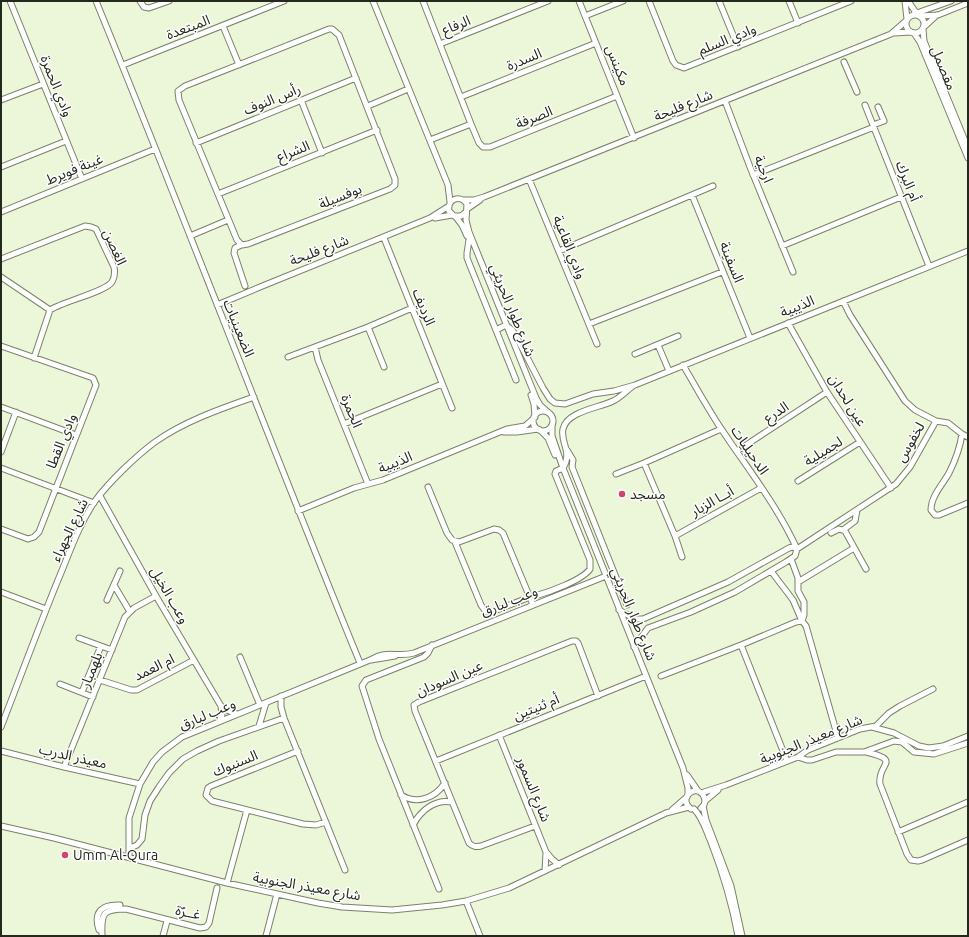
<svg xmlns="http://www.w3.org/2000/svg" width="969" height="937" viewBox="0 0 969 937" font-family="Ubuntu,'Noto Sans Arabic',sans-serif">
<style>
.lines{fill:none;stroke-linecap:round;stroke-linejoin:round}
.minor-casing{stroke:#798268;stroke-width:7}
.minor{stroke:#fff;stroke-width:5}
.poi-dot{fill:#d2446e;stroke:#fefefe;stroke-width:1.5}
.labels{text-anchor:middle;stroke-width:3;stroke-linejoin:round;paint-order:stroke}
.street-label{font-size:14px;fill:#24281d;stroke:#fefefe}
.poi-label{font-size:14px;fill:#24281d;stroke:#fefefe;text-anchor:start}
</style>
<rect width="100%" height="100%" fill="#ecf6d9"/>
<g class="lines">
<defs>
<path id="minor" d="M10 1 82 179
M96 1C186 221 270 443 360 663
M140 1 144 7 149 8 169 1
M373 1 448 185 450 202
M423 1 471 124 479 143 483 147H490L617 96
M579 1 634 138
M649 1 673 61 676 65 684 68 851 1
M719 1 738 47
M789 1 798 23
M905 1 907 19
M908 1 917 14
M914 14 951 1
M906 24a9 9 0 1 1 18 0a9 9 0 1 1-18 0Z
M585 16 623 1
M920 16 938 15 968 3
M223 26 239 65
M924 27 937 15
M329 29H332L339 35 395 179V185L390 189 248 244 242 245 237 240 179 100 178 91 185 86Z
M923 29 924 41 968 148
M894 33 911 32
M914 33 920 42 968 158
M440 44 548 1
M844 62 857 92
M123 65 284 1
M461 97 596 43
M1 100 43 84
M301 100 322 153
M725 101 750 167 793 272
M865 105 929 266
M368 106 408 89
M873 125 884 121 878 107
M430 140 471 124
M196 143 356 78
M1 167 66 141
M753 175 874 127
M529 179 597 344
M218 194 377 130
M692 195 750 338
M464 200H474L484 197 891 34 906 21
M467 209 480 200
M1 212 155 149
M466 212 461 216H454L449 211C447 199 460 194 467 204L466 220 469 232 536 398 540 405 549 413
M455 216 462 225 467 236
M435 218 452 215
M190 236 228 220
M384 238 452 408
M469 240 467 253V258L516 380
M241 245 235 248 234 253 245 286
M782 246 901 197
M559 251 713 186
M1 259 85 226 91 227 96 229 114 267C115 272 115 277 112 282 105 292 64 301 50 310
M1 277 50 310
M843 301 850 315 905 401 915 410 936 421 948 423 962 434 968 437
M217 305 260 287 430 218 449 206
M788 323 827 392 891 488
M589 324 722 272
M368 327 384 367
M496 330 506 325 512 330 516 336 543 388 550 399 555 403 565 404 593 394 614 391 635 385 968 251
M658 345 669 371
M1 346 93 378 96 385 39 532 34 537 28 539 1 529
M315 347 318 360 368 484
M635 354 678 336
M288 357 368 327 412 308
M34 358 50 310
M683 365C696 387 708 409 722 430 748 469 778 507 797 549
M531 395 534 404 535 417
M1 407 76 435
M533 421a10 10 0 1 1 20 0a10 10 0 1 1-20 0Z
M344 424 442 384
M552 425V436L563 468 683 768 688 788V794
M540 430 548 438 555 455
M504 432H517L538 429
M962 434C960 448 955 461 949 473 943 484 931 496 931 510L935 515H939L968 503
M567 450 573 460 572 467 627 605
M737 451 827 392
M1 452 16 412
M644 463 675 536 682 557
M1 468 94 503
M563 468C573 452 560 443 563 429 567 411 599 408 613 401 620 398 626 391 633 386
M616 474 644 463 721 429
M798 481 860 442
M428 487 447 533 452 540 459 542 494 529 499 530 503 533 533 605
M100 496 156 596 221 706 229 711 237 714
M298 511 354 488 383 480 507 429 525 426 534 418
M843 530 855 521 857 510
M831 533 839 529 845 531 866 569
M675 536 761 488
M455 542 481 605 486 612 494 611 525 599
M791 559 798 578V591L804 602V615L802 621
M771 571 793 600 802 621
M798 582 854 548
M114 585 130 612
M1 592 46 609
M535 596C549 592 583 580 590 569V560L555 474 556 471 563 468
M107 600 120 571
M619 610 635 619H643L728 582 789 548 793 547 797 549 896 484 910 467 936 421
M79 638 112 650
M432 645 428 653 424 657 366 680 362 686 379 739 439 889
M741 645 787 761
M634 647 648 628 691 612 735 592 786 562 795 556 797 549
M240 657 260 705
M371 660 395 656
M661 676 741 645 796 622 802 621 806 626 838 738
M100 680 131 690H137L194 660
M60 684 93 697
M82 692 101 646
M281 696V707L284 718 345 870
M220 721 222 715 221 706
M259 726 266 703
M1 727C20 678 38 629 58 580 69 554 79 524 95 501 109 482 136 456 155 442 185 421 220 409 254 397
M872 727 894 733 919 746 929 748 943 746 968 736
M499 735 546 852 552 859 559 865
M1 751 64 767 140 784
M298 751 211 786 208 788 206 795 212 801 303 824 316 825 326 822
M866 752C903 761 877 763 880 784L907 854 911 860 918 861 922 860 968 840
M798 757 807 760H812L836 752H864L894 741 902 742 914 752 934 754 968 743
M436 761 646 676
M64 767 125 617 134 608 156 596
M687 775 698 791
M701 793 726 785 798 757 808 750 860 729 876 726 889 713 900 706 933 689
M401 795C417 805 435 798 445 783
M703 806 706 820 731 886 742 936
M701 808 704 805 705 801 718 790
M691 809C675 796 702 780 705 801
M694 809C703 818 706 831 711 842 723 873 732 903 738 936
M672 810 687 797
M413 825C421 810 435 799 452 802
M1 826 54 838 227 883 318 903 342 907 392 910 442 905 466 901 509 888 666 813 689 807
M535 826 481 846C476 847 473 847 469 843L415 711 414 705 419 702 572 641H576L578 643 598 696
M898 832 968 802
M130 848 137 845 142 839 145 815 150 801 159 787 169 773 183 759 197 751 219 741 284 718
M129 857V818L140 784 153 762 162 752 182 737 370 660C387 649 397 658 414 653L606 576
M545 871 546 853
M227 883 247 810
M466 901 480 936
M99 930C93 912 102 904 120 905
M102 935C101 913 103 909 126 909L200 928 206 927 209 923 217 888
M163 936 167 921
M266 936 277 894"/>
</defs>
<use href="#minor" class="minor-casing"/>
<use href="#minor" class="minor"/>
</g>
<g class="poi-dot">
<circle cx="622" cy="494" r="4"/>
<circle cx="65" cy="855" r="4"/>
</g>
<g class="labels">
<g class="street-label">
<text transform="translate(456 25) rotate(-22)" y="5">الرفاع</text>
<text transform="translate(188 27) rotate(-21)" y="5">المبتعدة</text>
<text transform="translate(727 39) rotate(-22)" y="5">وادي السلم</text>
<text transform="translate(524 59) rotate(-22)" y="5">السدرة</text>
<text transform="translate(618 65) rotate(68)" y="5">مكينس</text>
<text transform="translate(944 68) rotate(68)" y="5">مقصمل</text>
<text transform="translate(57 86) rotate(68)" y="5">وادي الحمرة</text>
<text transform="translate(272 99) rotate(-22)" y="5">رأس النوف</text>
<text transform="translate(683 105) rotate(-22)" y="5">شارع فليحة</text>
<text transform="translate(534 117) rotate(-22)" y="5">الصرفة</text>
<text transform="translate(293 151) rotate(-22)" y="5">الشراع</text>
<text transform="translate(74 169) rotate(-22)" y="5">غينة فويرط</text>
<text transform="translate(764 169) rotate(68)" y="5">ارحية</text>
<text transform="translate(908 181) rotate(68)" y="5">أم البرك</text>
<text transform="translate(340 196) rotate(-22)" y="5">بوفسيلة</text>
<text transform="translate(115 247) rotate(66)" y="5">الغصن</text>
<text transform="translate(570 247) rotate(68)" y="5">وادي القاعية</text>
<text transform="translate(319 250) rotate(-21)" y="5">شارع فليحة</text>
<text transform="translate(732 262) rotate(68)" y="5">السفينة</text>
<text transform="translate(797 306) rotate(-22)" y="5">الذيبية</text>
<text transform="translate(424 307) rotate(68)" y="5">الرديف</text>
<text transform="translate(513 310) rotate(68)" y="5">شارع طوار الحريثي</text>
<text transform="translate(239 328) rotate(68)" y="5">الضعينيات</text>
<text transform="translate(848 400) rotate(58)" y="5">عين لحدان</text>
<text transform="translate(352 411) rotate(68)" y="5">الحمرة</text>
<text transform="translate(776 412) rotate(-33)" y="5">الدرع</text>
<text transform="translate(61 441) rotate(-68)" y="5">وادي القطا</text>
<text transform="translate(910 442) rotate(-60)" y="5">لخفوس</text>
<text transform="translate(750 450) rotate(56)" y="5">الدحيليات</text>
<text transform="translate(823 451) rotate(-32)" y="5">لجميلية</text>
<text transform="translate(395 462) rotate(-22)" y="5">الذيبية</text>
<text transform="translate(712 501) rotate(-29)" y="5">أبــا الزبار</text>
<text transform="translate(69 530) rotate(-64)" y="5">شارع الجهراء</text>
<text transform="translate(170 595) rotate(60)" y="5">وعب الخيل</text>
<text transform="translate(509 601) rotate(-22)" y="5">وعب لبارق</text>
<text transform="translate(634 614) rotate(68)" y="5">شارع طوار الحريثي</text>
<text transform="translate(154 667) rotate(-26)" y="5">ام العمد</text>
<text transform="translate(91 670) rotate(-68)" y="5">بلهمبار</text>
<text transform="translate(449 678) rotate(-23)" y="5">عين السودان</text>
<text transform="translate(536 707) rotate(-22)" y="5">أم ثنيتين</text>
<text transform="translate(207 714) rotate(-23)" y="5">وعب لبارق</text>
<text transform="translate(811 739) rotate(-22)" y="5">شارع معيذر الجنوبية</text>
<text transform="translate(73 756) rotate(13)" y="5">معيذر الدرب</text>
<text transform="translate(235 763) rotate(-22)" y="5">السنبوك</text>
<text transform="translate(534 789) rotate(68)" y="5">شارع السمور</text>
<text transform="translate(307 886) rotate(10)" y="5">شارع معيذر الجنوبية</text>
<text transform="translate(188 912) rotate(11)" y="5">غــرّة</text>
</g>
<g class="poi-label">
<text x="630" y="499">مسجد</text>
<text x="73" y="860">Umm Al-Qura</text>
</g>
</g>
<rect width="969" height="937" fill="none" stroke="#24281d" stroke-width="4"/>
</svg>
